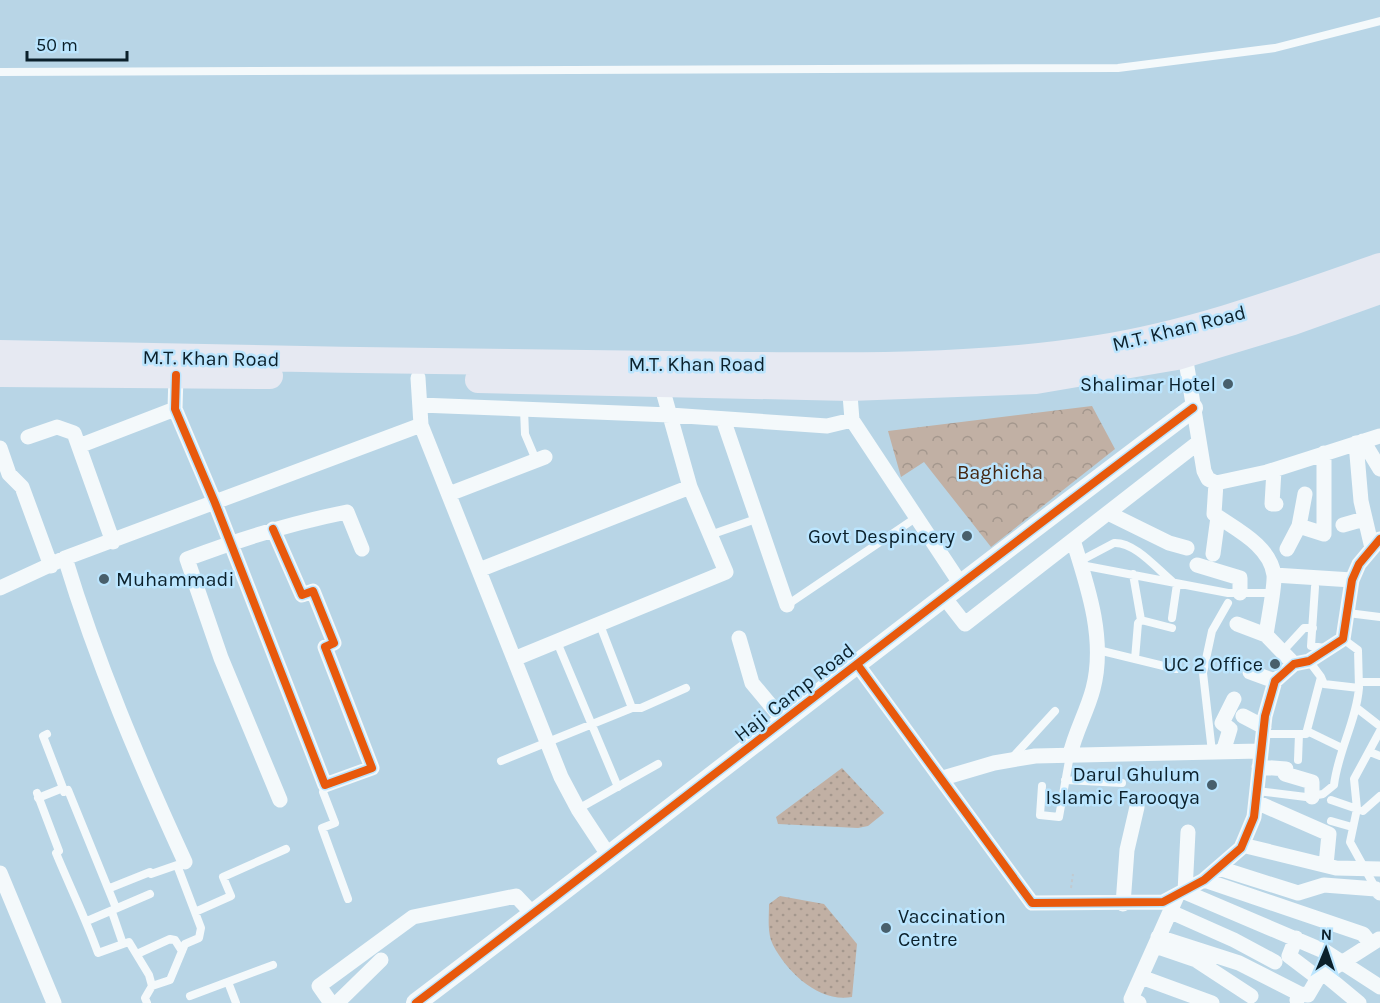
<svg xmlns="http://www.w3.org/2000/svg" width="1380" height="1003" viewBox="0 0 1380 1003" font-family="Karla,sans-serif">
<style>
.grass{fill:url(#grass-dots)}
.park{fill:url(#park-crowns)}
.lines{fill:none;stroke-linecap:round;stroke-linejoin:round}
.path{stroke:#c1cad0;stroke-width:2;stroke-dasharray:3 3;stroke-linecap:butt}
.service{stroke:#f4f9fb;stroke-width:8}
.minor{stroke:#f4f9fb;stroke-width:15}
.tertiary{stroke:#f4f9fb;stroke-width:20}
.trunk{stroke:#e6e9f2;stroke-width:26}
.cycleway-casing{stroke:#bbe5fe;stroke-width:11}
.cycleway{stroke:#e8590c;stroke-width:8}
.poi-dot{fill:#485f6c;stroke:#bbe5fe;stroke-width:2}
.labels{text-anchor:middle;stroke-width:5;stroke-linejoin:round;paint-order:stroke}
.street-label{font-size:20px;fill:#0b202b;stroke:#bbe5fe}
.poi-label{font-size:20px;fill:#0b202b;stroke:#bbe5fe;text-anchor:end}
.park-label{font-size:20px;fill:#452712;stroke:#bbe5fe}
</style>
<defs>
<pattern id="grass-dots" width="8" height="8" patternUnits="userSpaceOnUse" patternTransform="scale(1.5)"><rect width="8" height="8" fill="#c1b0a4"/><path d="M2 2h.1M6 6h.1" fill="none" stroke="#a4978d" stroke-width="1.8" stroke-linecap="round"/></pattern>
<pattern id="park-crowns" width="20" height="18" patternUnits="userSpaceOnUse" patternTransform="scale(1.5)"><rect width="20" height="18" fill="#c1b0a4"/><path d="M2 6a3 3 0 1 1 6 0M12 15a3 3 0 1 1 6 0" fill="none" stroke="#a4978d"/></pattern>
</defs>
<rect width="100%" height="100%" fill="#b8d5e6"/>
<path class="grass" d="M842 768 884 813 868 826 858 828 778 824 776 817Z
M780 896 824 904 857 944 852 997C819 1003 787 972 773 945 767 933 769 918 769 904Z"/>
<path class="park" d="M1092 406 1115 449 991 547 924 462 901 477 888 431Z"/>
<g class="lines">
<path class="path" d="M1071 888 1073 874"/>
<path class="service" d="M0 72 1118 68 1275 48 1380 21
M524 409 525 434 536 460
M710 535 759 518
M1080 561 1114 543C1135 542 1157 569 1173 582
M1081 565 1228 593H1271
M1133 574 1141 620 1172 628
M1315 587 1311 646 1325 648
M787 605 917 517
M1348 613 1380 617
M1172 618 1177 584
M600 625 632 708
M557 642 618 787
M1098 650 1176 669
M1282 652 1304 628H1313
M1135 659 1138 623 1141 620
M1321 677 1324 684 1359 688 1358 650 1343 639
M1359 682H1380
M1358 709 1380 726
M1307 731 1342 748
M47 734 43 736 63 788 64 792 68 790 116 908
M1263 734H1306L1321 677 1309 661
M1212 752 1203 673 1212 631 1228 603
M1370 752 1380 756
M1013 757 1055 711
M1298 760 1299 734
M501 761 632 708H641L686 688
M1065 780 1122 783
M325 785 323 792 335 823 322 828 348 899
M1042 786 1040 815 1059 817 1070 755
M1257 791 1306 797 1323 794 1334 785C1338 751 1356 722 1359 688
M37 793 59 851 56 853C70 887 86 919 98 953L123 944
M38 798 63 788
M1331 800 1363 811 1380 796
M578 809 658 764
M1331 821 1352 827
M110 888 150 872 151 874 177 865 201 928 199 938 185 944 170 980 152 986
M1376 889 1350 842 1357 809 1354 779 1380 731
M112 912 123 944 129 942 149 975 152 986 145 998 147 1003
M195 912 231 896 223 877 286 849
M87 921 150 894
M137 954 170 939 175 940 182 951
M228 982 236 1003
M190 996 273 965"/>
<path class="minor" d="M1185 355 1204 471 1208 479 1216 483 1267 472 1380 436
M176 375 175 409 215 503 325 785 372 768 325 647 334 643 313 591 302 595 273 529
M418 378 421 425 561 777 578 809 609 856
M849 382 852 420 960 583
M420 405 670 415 827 426 852 420
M723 419 787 605
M28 437 57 427 74 433 113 542
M1363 441 1380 469
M1356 443 1361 501 1372 548
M79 446 175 409
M0 448 9 474 22 487 51 566
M1274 470 1272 504H1276
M1216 483 1214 514C1235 529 1270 545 1274 575 1275 587 1268 620 1266 635L1294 664
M449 494 545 457
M1108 513 1169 543 1187 548
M1343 525 1364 519
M1299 526 1324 534V453
M1287 549 1299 526 1305 494
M1213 554 1218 517
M65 558C97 663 139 762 185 862
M1197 565 1240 578V593
M479 570 690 487 661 384
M1274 575 1352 580
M0 588 65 558 421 425
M944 597 965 624 1199 442
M1237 624 1266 635
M739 638 752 683 782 719
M514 659 726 572 690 487
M857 664 1032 903 1163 902 1204 880 1241 848 1254 817 1265 716 1275 681 1294 664 1309 661 1343 639 1352 580 1359 564 1380 539
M1250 672 1275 681
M1243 716 1264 727
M1223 752 1230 729 1222 723 1234 699
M1070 755C1075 732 1087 712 1093 689 1106 640 1088 587 1073 540
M1259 767 1286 769 1285 774 1312 782V797
M943 778 994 763 1035 756 1260 751
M280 800 221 658 187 559C240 539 292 523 347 512L362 549
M1256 802 1329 834 1326 865
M1188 832 1185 892 1326 952 1380 987
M1242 845 1336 868 1380 869
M1219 868 1298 893 1324 885 1376 889 1380 893
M0 873 54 1003
M1204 880 1363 934 1371 944
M1123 904 1127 850 1137 807
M1171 912 1234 940 1275 962
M1158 937 1239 963 1300 994
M1296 938 1289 956 1318 978
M1155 946 1196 960 1251 996
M1324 974 1359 1003
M1141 977 1212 1003
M1297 1000 1300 994 1308 995 1318 978 1379 939
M331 1003 319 986 413 917 516 896 533 914
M337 1003 381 960
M1139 1003 1131 999 1177 896"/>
<path class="tertiary" d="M416 1003C676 806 932 603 1193 408"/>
<path class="trunk" d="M0 353C222 358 443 362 665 364 809 365 956 371 1098 348 1195 333 1288 298 1380 266
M0 374 270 376
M478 380 850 388 1036 381 1177 357 1293 322 1380 291"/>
<defs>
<path id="cycleway" d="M176 375 175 409 215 503 325 785 372 768 325 647 334 643 313 591 302 595 273 529
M857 664 1032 903 1163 902 1204 880 1241 848 1254 817 1265 716 1275 681 1294 664 1309 661 1343 639 1352 580 1359 564 1380 539
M416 1003C676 806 932 603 1193 408"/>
</defs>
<use href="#cycleway" class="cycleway-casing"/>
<use href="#cycleway" class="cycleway"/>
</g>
<g class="poi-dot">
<circle cx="1228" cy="384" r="6"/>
<circle cx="967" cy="536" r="6"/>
<circle cx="104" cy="579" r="6"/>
<circle cx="1275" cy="664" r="6"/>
<circle cx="1212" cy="785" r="6"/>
<circle cx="886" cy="928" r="6"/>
</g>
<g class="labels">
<g class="street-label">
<text transform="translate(1179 328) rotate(-14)" y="7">M.T. Khan Road</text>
<text transform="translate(211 358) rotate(1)" y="7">M.T. Khan Road</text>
<text x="697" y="371">M.T. Khan Road</text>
<text transform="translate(794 692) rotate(-38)" y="7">Haji Camp Road</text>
</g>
<g class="poi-label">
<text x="1216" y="391">Shalimar Hotel</text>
<text x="955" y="543">Govt Despincery</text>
<text x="116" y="586" text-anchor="start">Muhammadi</text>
<text x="1263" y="671">UC 2 Office</text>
<text x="1200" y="781">Darul Ghulum<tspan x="1200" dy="23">Islamic Farooqya</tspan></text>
<text x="898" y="923" text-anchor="start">Vaccination<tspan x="898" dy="23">Centre</tspan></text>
</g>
<g class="park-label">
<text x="1000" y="479">Baghicha</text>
</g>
</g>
<g transform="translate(1326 949) rotate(2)" stroke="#bbe5fe" stroke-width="4.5" paint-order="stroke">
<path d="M0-4.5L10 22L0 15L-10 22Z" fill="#0b202b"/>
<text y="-9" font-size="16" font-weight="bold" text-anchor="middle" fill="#0b202b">N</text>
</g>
<path d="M27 51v9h100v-9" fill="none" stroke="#0b202b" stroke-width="3"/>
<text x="36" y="51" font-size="18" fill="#0b202b" stroke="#bbe5fe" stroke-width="4.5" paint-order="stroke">50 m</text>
</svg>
